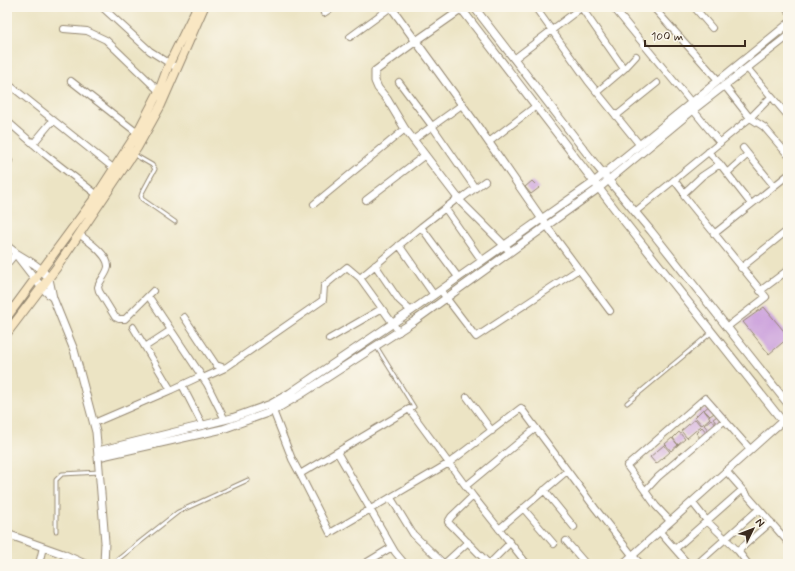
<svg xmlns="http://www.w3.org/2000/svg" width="795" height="571" viewBox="0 0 795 571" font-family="Mynerve,sans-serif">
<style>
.building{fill:#c99cdc}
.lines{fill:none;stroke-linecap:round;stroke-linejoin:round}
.service-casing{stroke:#948771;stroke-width:5}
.minor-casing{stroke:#948771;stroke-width:8}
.tertiary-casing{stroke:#948771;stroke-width:9}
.secondary-casing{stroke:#948771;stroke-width:10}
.service{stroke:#fff;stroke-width:3}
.minor{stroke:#fff;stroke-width:6}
.tertiary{stroke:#fff;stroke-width:7}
.secondary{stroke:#f9e7c3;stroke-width:8}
</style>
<rect width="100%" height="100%" fill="#fbf7ec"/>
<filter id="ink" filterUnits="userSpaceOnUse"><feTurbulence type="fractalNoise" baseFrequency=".025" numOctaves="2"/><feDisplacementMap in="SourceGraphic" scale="8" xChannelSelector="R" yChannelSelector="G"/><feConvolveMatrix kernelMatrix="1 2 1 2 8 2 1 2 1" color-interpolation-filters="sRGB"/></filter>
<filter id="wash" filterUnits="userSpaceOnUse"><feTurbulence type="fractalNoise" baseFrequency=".012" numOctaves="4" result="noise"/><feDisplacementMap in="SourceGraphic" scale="16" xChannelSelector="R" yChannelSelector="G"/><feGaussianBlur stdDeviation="0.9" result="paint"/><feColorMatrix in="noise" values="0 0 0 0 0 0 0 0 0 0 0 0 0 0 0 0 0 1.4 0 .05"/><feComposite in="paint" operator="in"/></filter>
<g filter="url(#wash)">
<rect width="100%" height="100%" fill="#ece4c4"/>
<g id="blocks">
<path class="building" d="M532 181 539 188 531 194 525 187Z
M764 307 788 336V338L769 354 743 322Z
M711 404 717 411 710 416 704 410Z
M703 409 710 418 702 425 695 417Z
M720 414 726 421 719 426 713 419Z
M695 419 701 426 687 438 681 431Z
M711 419 717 426 710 432 704 425Z
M702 427 708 434 702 440 696 433Z
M679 432 685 439 678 445 673 438Z
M672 438 678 445 671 451 665 444Z
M664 445 670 452 656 464 650 457Z"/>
</g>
</g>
<g filter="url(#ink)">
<use href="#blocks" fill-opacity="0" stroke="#948771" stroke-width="1"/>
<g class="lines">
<defs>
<path id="service" d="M133 154 152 165 155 169 142 193 141 196 142 199 175 222
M376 346 414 407 409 409
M627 403 712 332
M56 531V480L62 474 100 472
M112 564 178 512 248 480"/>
<path id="minor" d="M102 7 150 51 177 68
M535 7 588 81 639 144
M581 7 624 69
M613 7 691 102
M653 7 718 80
M694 7 712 28
M786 7 788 10
M324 13 333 7
M64 29 87 31 106 40 161 93
M350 37 391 7
M514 59 582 7
M747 68 788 116
M71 81 140 135
M399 82 432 126 475 188
M7 83 117 171
M597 92 624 69 636 56
M772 96 750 118 764 127 788 155
M693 110 720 143
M616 116 657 83
M7 121 46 155 100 197
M413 140 463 104
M489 142 536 106
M33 144 53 120
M743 148 774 186
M708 152 720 164 751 204
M7 160 9 161
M720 164 702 176 684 193V196L766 297 727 327
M727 173 748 154
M674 180 684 193
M366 200 425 155
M459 200 485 181
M314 204 405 129
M445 208 482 261
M635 212 750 118 724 85
M546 225 610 311
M421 227 458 277
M79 234C88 241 109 255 108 267 107 274 100 280 98 287L99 291 115 317 119 319H125L153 291
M714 234 788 175
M399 245 434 295
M7 264 16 253
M375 265 399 300 411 311
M741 268 788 230
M360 278 399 332
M441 291 476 337 579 269
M760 291 788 270
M151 300 207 384 225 420
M184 317 216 365 225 368 323 300 324 286 347 267 360 278 421 227 458 198
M329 339 381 309
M145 347 171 330
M203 378 225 368
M182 385 203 426
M171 390 201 376
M467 397 492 431
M272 408 292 459 300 474 409 409 473 496
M94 423 171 390 133 327
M337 452 395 552 405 564
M726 471 788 542
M300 474 330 533 449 463 521 408 595 508 632 555 641 564
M466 486 536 428
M544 490 574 527
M645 491 658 477 725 420
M391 498 413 534 444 564
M692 502 707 521 738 551
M523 508 554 544
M670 521 656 506 627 466 705 398 750 449
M499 529 567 471
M659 531 688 564
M566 541 586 564
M7 542 11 536
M675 549 742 490
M39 564 43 547
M364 564 392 547
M444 564 468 542
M489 564 448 522 451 517 473 496 527 564
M489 564 510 543
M697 564 759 509
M748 564 738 551 771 522"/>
<path id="tertiary" d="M391 7 476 124 544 222
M460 7 624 221 788 428
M474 7 596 165 651 231 788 404
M462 9 416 41 375 71V81L378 88 387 99 405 129 461 202 507 248
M7 246 16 253 34 264 42 270 49 279 53 298 74 350 96 432 105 542 104 564
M18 257 42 288 53 298
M98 451 232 418 271 404 290 393 411 311 594 182 788 24
M98 457 223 429 273 411 300 395 413 322 599 188 693 110 788 36
M7 534 63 554 85 564
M623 564 788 416"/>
<path id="secondary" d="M7 317 97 195 137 133 159 91 169 64 197 7
M7 333 57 267 137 148 161 105 204 7"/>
</defs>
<use href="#service" class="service-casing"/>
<use href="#minor" class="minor-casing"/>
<use href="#tertiary" class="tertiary-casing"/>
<use href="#secondary" class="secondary-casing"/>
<use href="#service" class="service"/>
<use href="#minor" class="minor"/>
<use href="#tertiary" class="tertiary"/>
<use href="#secondary" class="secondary"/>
</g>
</g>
<rect width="795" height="571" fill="none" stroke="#fbf7ec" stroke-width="24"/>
<g transform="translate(753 529) rotate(47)" stroke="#fbf7ec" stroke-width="3" paint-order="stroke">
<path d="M0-3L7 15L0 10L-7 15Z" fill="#3b2a1e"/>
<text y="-6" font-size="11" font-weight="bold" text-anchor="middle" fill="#3b2a1e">N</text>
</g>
<path d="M645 40v6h100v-6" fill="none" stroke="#3b2a1e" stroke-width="2"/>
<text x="651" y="40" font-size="12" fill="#3b2a1e" stroke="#fbf7ec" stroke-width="3" paint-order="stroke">100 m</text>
</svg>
